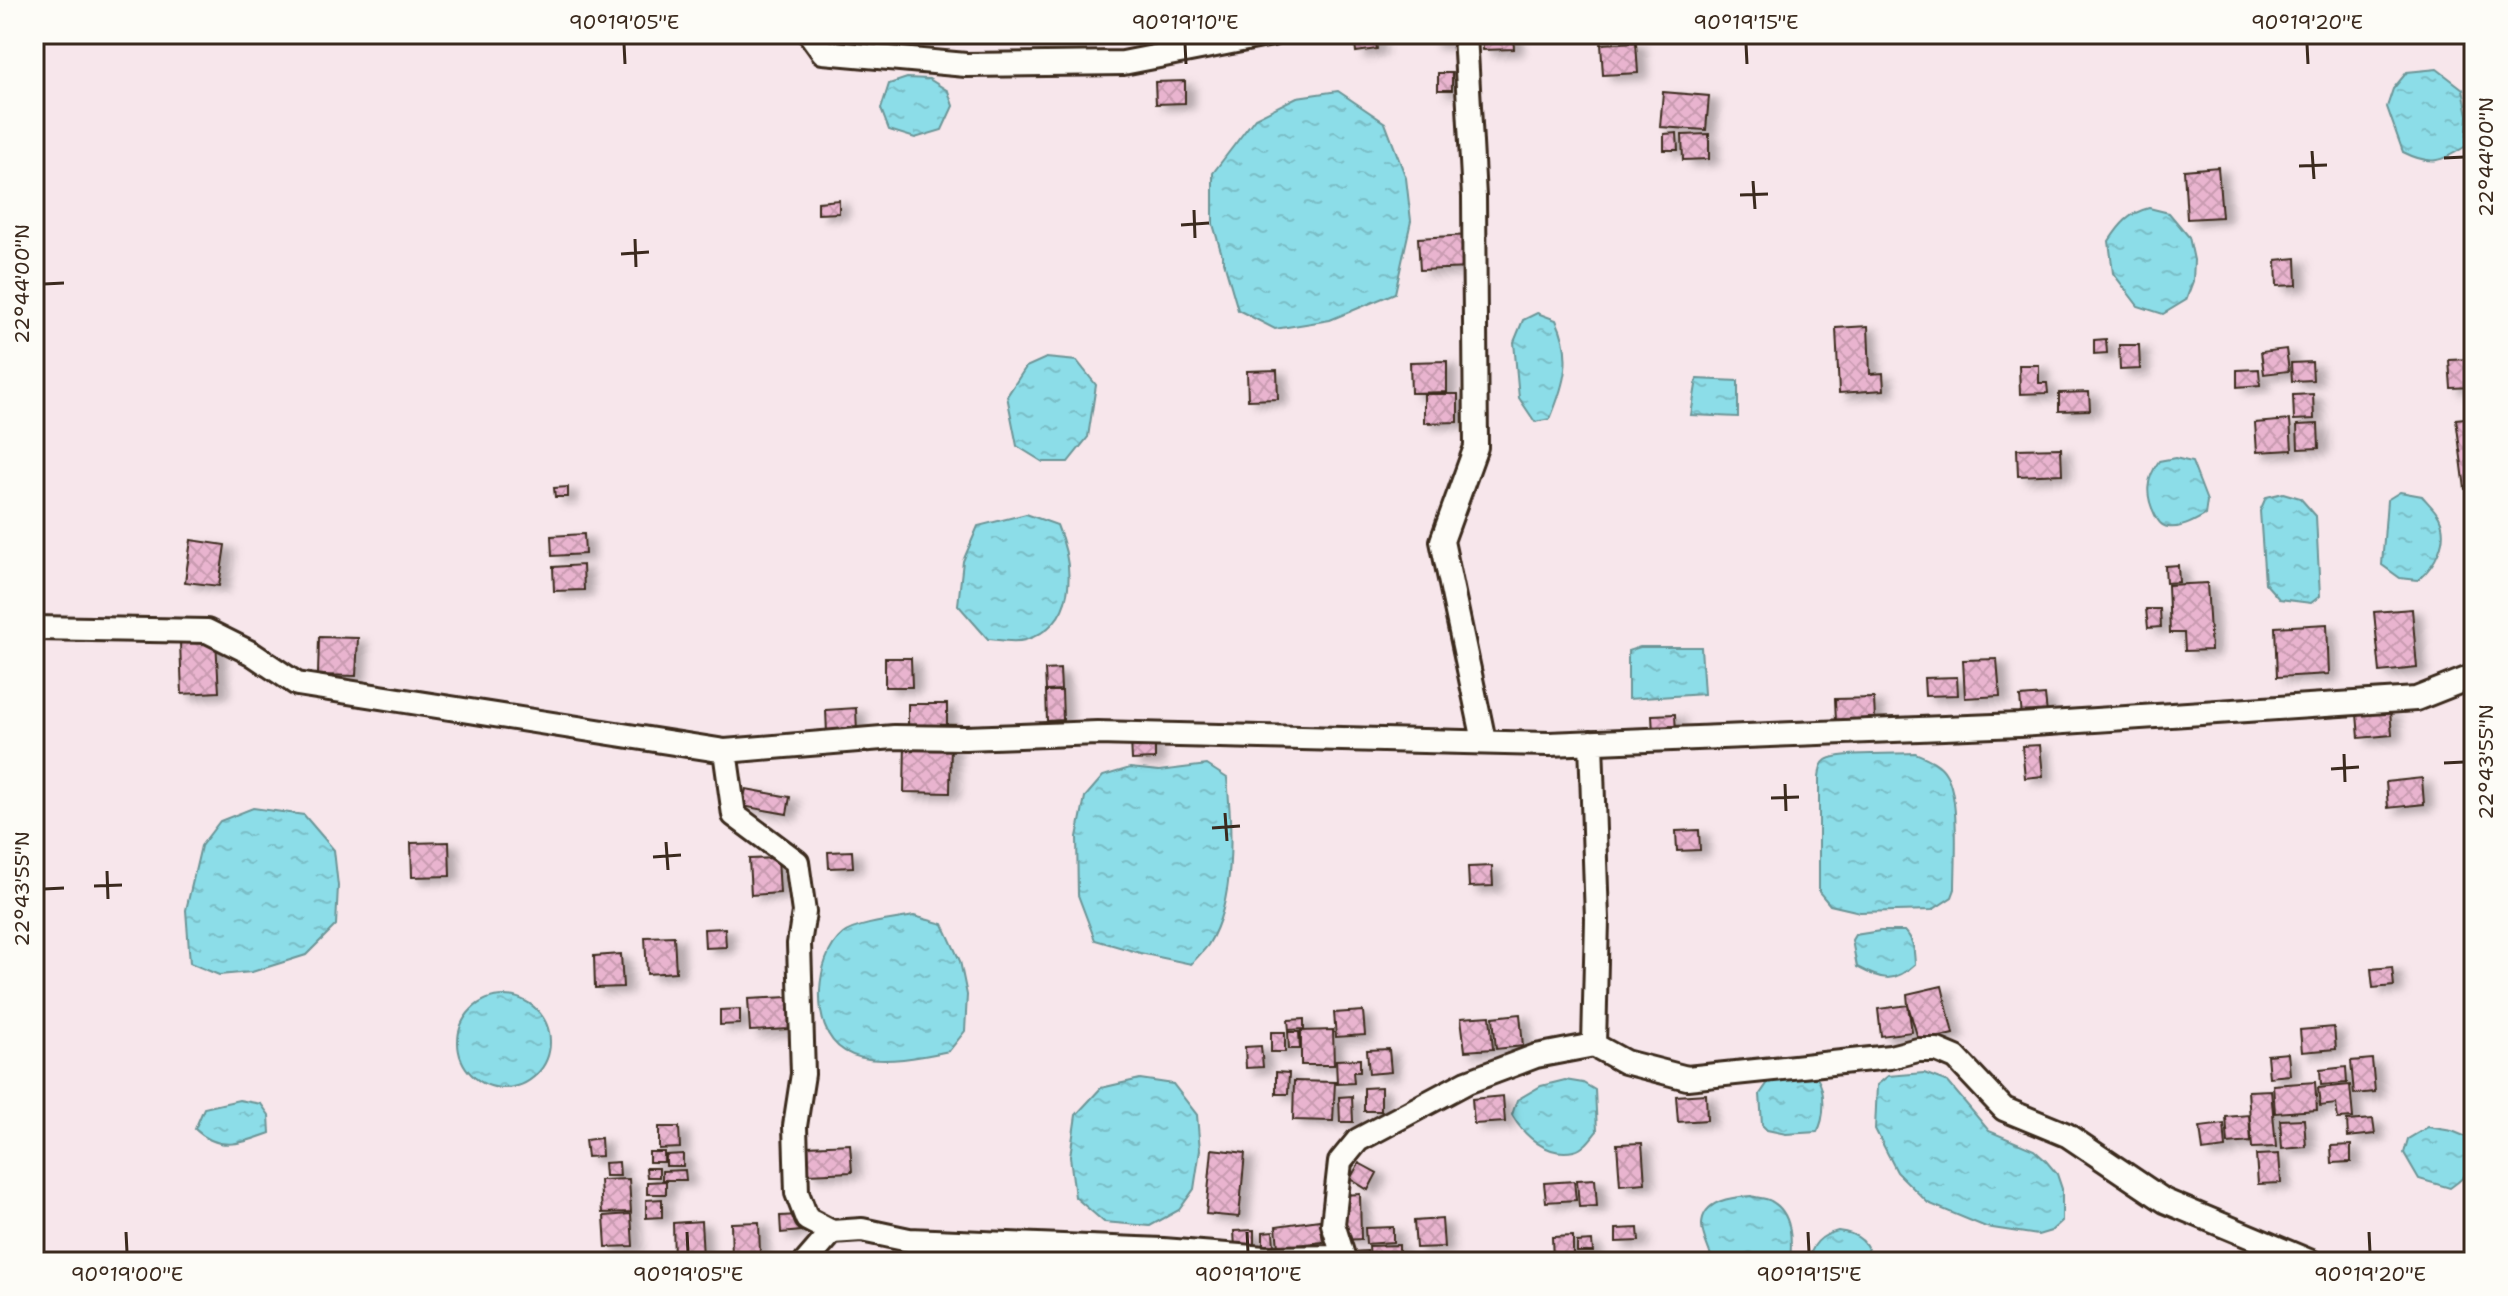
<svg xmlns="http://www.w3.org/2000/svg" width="2508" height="1296" viewBox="0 0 2508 1296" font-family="'Shantell Sans',sans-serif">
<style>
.water{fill:url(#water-ripples);stroke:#6c9597;stroke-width:2}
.building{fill:url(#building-cross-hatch);stroke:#3b2a1e;stroke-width:2;filter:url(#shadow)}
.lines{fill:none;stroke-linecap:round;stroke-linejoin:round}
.street-casing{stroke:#3b2a1e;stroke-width:28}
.street{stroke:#fdfcf7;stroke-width:22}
.ticks{fill:none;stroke:#3b2a1e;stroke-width:3}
.neatline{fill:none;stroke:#3b2a1e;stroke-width:3}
.ticks-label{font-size:20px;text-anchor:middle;fill:#3b2a1e}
</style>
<defs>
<pattern id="water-ripples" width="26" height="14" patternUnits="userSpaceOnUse" patternTransform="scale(2)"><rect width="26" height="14" fill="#8cdde8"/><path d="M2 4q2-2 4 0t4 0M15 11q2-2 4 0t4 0" fill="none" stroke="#7abec7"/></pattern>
<pattern id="building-cross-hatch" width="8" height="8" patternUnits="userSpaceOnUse" patternTransform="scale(2)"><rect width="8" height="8" fill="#e9b4cf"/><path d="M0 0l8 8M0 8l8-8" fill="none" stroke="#c99bb1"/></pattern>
<filter id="shadow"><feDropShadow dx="9" dy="5" stdDeviation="4" flood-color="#0004"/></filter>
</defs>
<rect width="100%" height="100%" fill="#f7e6eb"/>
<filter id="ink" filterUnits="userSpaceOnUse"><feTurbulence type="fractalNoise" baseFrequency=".0125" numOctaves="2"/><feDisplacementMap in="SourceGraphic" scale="16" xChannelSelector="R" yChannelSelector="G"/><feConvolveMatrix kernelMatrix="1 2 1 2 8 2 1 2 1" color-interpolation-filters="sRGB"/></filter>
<g filter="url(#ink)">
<path class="water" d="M2437 69 2463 89 2468 115 2466 146C2441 162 2431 166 2403 152L2387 107 2393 89 2407 72Z
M907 78 929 79 948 91 953 106 942 130 915 138 889 130 881 109 889 84Z
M1338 91 1385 123 1406 178 1411 221 1395 293 1330 320 1275 329 1238 310 1213 224V173L1255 118 1297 97Z
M2149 208 2169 213 2189 237 2194 260 2193 281 2186 300 2163 314 2138 306 2113 273 2109 241C2120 224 2129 213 2149 208Z
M1537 313 1556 320C1573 356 1565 383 1550 419L1535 422 1519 398 1514 342 1523 320Z
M1046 358 1077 361 1096 385 1088 437 1068 462H1043L1017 446 1007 396 1026 367Z
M1697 379 1738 381V417L1691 415Z
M2175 458 2192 462 2207 501 2205 515C2194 521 2181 529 2168 527 2161 526 2158 521 2155 515 2145 495 2146 479 2159 461Z
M2400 492 2422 496C2427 502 2435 509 2439 517 2450 539 2435 566 2418 580L2400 578 2382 565 2387 500Z
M2283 493 2300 498 2316 516 2320 596 2311 603 2279 599 2265 583 2260 511 2266 497Z
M1026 514 1057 525C1075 568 1077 624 1025 640 1014 643 999 640 988 639L958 605 963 561 978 526Z
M1640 647H1701L1704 694 1628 699V651Z
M1915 753C1927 758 1940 763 1946 774 1960 797 1955 861 1955 889L1952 897 1932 910 1860 912 1830 905 1819 892V777C1820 771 1820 764 1826 760 1838 752 1897 754 1915 753Z
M1207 765 1227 778C1232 828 1236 900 1208 945 1203 952 1196 958 1191 964L1140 953 1095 940 1078 895 1077 837 1085 797 1103 776 1130 768 1159 771Z
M253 808 304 815 334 850 338 886 336 925 306 955 252 972 219 975 190 963 186 910 201 846 220 821Z
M914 916 943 924 960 961 967 995 965 1031 949 1051C889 1064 817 1076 820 990 821 971 827 947 843 934 855 924 897 919 914 916Z
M1880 931H1905C1914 940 1914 951 1915 964 1894 984 1881 980 1857 967L1852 940 1855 935Z
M458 1042a46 46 0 1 1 92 0a46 46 0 1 1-92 0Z
M1924 1073 1948 1082 1989 1131 2034 1150 2046 1161 2057 1174 2062 1189V1221L2051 1231 2038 1235 1986 1227 1928 1203 1897 1172 1875 1129 1877 1085 1888 1076Z
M1817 1078C1826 1090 1825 1119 1817 1132L1786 1134 1767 1130 1762 1125 1760 1094 1769 1081Z
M1140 1079 1173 1084 1197 1115 1200 1150 1194 1189 1179 1210 1150 1226 1104 1222 1075 1197 1070 1156 1076 1115 1101 1088Z
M1565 1080 1583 1083 1595 1090 1597 1131C1591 1138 1584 1149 1574 1151 1547 1157 1524 1136 1512 1115L1517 1100 1541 1086Z
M239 1100 261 1104 269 1115 270 1133C241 1143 220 1153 195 1129L204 1108Z
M2428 1127 2452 1131 2474 1140C2474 1166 2472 1173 2450 1188L2419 1179 2404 1153 2408 1139Z
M1751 1196C1756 1198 1766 1198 1771 1201 1793 1213 1792 1241 1790 1262H1713C1710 1251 1702 1237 1702 1225 1702 1200 1733 1197 1751 1196Z
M1838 1231C1857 1233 1870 1242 1871 1262H1809C1811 1244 1821 1235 1838 1231Z"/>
<path class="building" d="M1141 34H1161L1162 45 1142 47Z
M1354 34H1375L1377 49 1356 52Z
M1430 34H1450L1451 43H1430Z
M1482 34H1513L1514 49 1483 50Z
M1636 42 1638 73 1603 75 1601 44Z
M1438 73H1452V90H1438Z
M1185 81V103L1156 104 1155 82Z
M1663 92 1709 96 1706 130 1660 127Z
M1677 133 1678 150H1664V134Z
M1709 134V159L1683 160 1682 135Z
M2218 167 2222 217 2187 219 2184 170Z
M839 200V213L818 214V202Z
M1469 235 1470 268 1420 270 1418 238Z
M2296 258 2297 285 2277 286 2276 260Z
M1868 326 1870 374 1883 373 1884 390 1839 393 1836 328Z
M2106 339 2107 353 2094 354V340Z
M2119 345H2139L2140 369 2120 370Z
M2286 349 2289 371 2264 374 2261 352Z
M2471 359 2473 387 2451 388 2449 360Z
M1447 361V392L1411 393 1410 362Z
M2312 362 2313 380 2292 381 2291 363Z
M2019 365H2039V383H2047L2048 393 2020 394Z
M2259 369 2260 385 2237 387V370Z
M1277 370 1278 399 1248 400 1247 371Z
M2089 392 2090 410 2059 411V393Z
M1424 394H1458V422L1424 423Z
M2313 394 2314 419 2294 420 2293 395Z
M2474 417V488L2465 489 2456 419Z
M2290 420 2292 450 2257 452 2255 423Z
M2318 424 2319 448 2298 449 2297 425Z
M2061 448 2062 474 2018 476 2017 449Z
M568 487V497H555L554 488Z
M584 534 585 554 552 556 551 536Z
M191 540 225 545 219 586 185 582Z
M583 565 584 590 554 591 553 567Z
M2178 565 2179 582 2166 583 2165 566Z
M2207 583 2211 650 2185 651 2184 633H2170L2168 585Z
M2146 609H2160L2161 627 2148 628Z
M2412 609 2417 668 2380 672 2374 612Z
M2327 624 2329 674 2277 677 2275 627Z
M319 637 358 638 356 676 318 675Z
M216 641 219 692 182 694 180 643Z
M885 658H911L912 687H885Z
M1997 659 2000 696 1965 698 1963 660Z
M1060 669 1061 690 1046 691 1045 670Z
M1957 677 1958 695 1925 696 1924 678Z
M1046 691H1062L1063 720 1047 721Z
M2045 695 2047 714 2022 717 2020 697Z
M1874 698 1875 721 1836 722 1835 699Z
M908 704H947V735L908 734Z
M856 708 857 733 827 734 826 710Z
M2390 711 2392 735 2359 738 2357 714Z
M1675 714 1676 734 1653 735 1652 715Z
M1155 739V759L1132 760 1131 740Z
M905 742 951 743 950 793 904 792Z
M2040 745 2043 776 2025 778 2022 746Z
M2422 778 2424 804 2388 808 2386 782Z
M746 789 790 797 787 814 742 806Z
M1699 830 1700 850 1677 851 1676 831Z
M449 842 450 876 412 877 411 843Z
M852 851 853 867 829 868 828 852Z
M778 858 780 893 751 895 749 859Z
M1492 866 1493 886 1469 887 1468 867Z
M725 928 726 947 705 948 704 929Z
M674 936 676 972 647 974 645 937Z
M621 954 623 987 595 988 594 956Z
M2392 967 2394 986 2373 988 2371 969Z
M1942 986 1953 1034 1919 1042 1908 1005 1907 994Z
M788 997 790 1029 750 1031 748 999Z
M1908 1005 1912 1032 1881 1036 1878 1009Z
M740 1009V1024L720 1025V1010Z
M1363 1011 1365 1035 1336 1037 1334 1013Z
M1520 1014 1523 1046 1496 1049 1493 1017Z
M1490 1016 1493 1049 1465 1051 1461 1018Z
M1304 1019V1029L1289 1030 1288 1020Z
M2334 1027 2336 1049 2302 1052 2300 1030Z
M1333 1030 1334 1065H1301V1031Z
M1271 1032H1285V1052H1271Z
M1288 1032H1299L1300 1049H1289Z
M1261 1046 1263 1067 1246 1068 1245 1047Z
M1389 1049 1391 1072 1369 1074 1367 1050Z
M2288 1053 2290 1075 2269 1077 2267 1055Z
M1360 1059V1072H1353L1354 1083 1337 1084 1336 1060Z
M2372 1059 2375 1092 2354 1094 2351 1061Z
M2346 1067 2347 1083 2321 1085 2320 1070Z
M1276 1072 1289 1073 1288 1094H1276Z
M1294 1081 1335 1082 1333 1121 1293 1120Z
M2315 1082 2317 1110 2275 1113 2273 1085Z
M2350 1085 2353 1118 2338 1119 2336 1104 2320 1106 2318 1088Z
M1381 1087V1111H1364V1088Z
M2271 1090 2276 1147 2252 1148 2248 1091Z
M1706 1094 1707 1120 1678 1122 1676 1096Z
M1352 1096 1353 1122H1340L1339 1097Z
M1503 1096 1505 1122 1474 1124 1472 1099Z
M2249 1115 2251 1142 2228 1144 2226 1117Z
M2304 1119 2306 1147 2282 1149 2280 1120Z
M2373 1119 2375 1134 2348 1137 2347 1121Z
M2224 1124 2226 1148 2203 1151 2200 1127Z
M659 1127H679L680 1148 659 1149Z
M601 1138 602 1156 587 1157 585 1140Z
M1642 1143 1645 1183 1620 1185 1617 1144Z
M850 1144 852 1172 808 1174 807 1146Z
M2351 1145V1162L2332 1163 2331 1146Z
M1212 1149 1245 1153 1239 1217 1206 1214Z
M649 1152H664V1162H649Z
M683 1154V1166H666V1155Z
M2279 1154 2281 1183 2258 1184 2256 1155Z
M619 1162 620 1176H605L604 1163Z
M1359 1163 1377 1173 1368 1190 1350 1179Z
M646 1168H659V1177H647Z
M685 1170 686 1180H662V1171Z
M629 1179 631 1212 602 1213 600 1180Z
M1595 1179 1597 1206 1579 1207 1577 1180Z
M666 1181V1194H647V1182Z
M1574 1181 1576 1200 1546 1202 1544 1183Z
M1360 1194 1361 1239 1344 1240 1342 1195Z
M662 1199V1217L646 1218V1200Z
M631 1214 633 1246 606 1247 604 1216Z
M799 1215 801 1231 781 1233 780 1216Z
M1442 1219 1444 1247 1416 1248 1414 1221Z
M1320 1220 1323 1242 1278 1247 1276 1226Z
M701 1221 703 1257 674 1259 673 1223Z
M759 1222 760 1256 732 1257 731 1223Z
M1393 1227V1242L1366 1244 1365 1228Z
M1638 1228 1639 1241 1616 1242V1229Z
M1254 1230V1247L1235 1248 1234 1231Z
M1273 1231 1274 1246H1263V1232Z
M1573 1236V1261H1553L1552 1237Z
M1592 1241 1593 1252H1577V1242Z
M1399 1245V1262H1370L1369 1246Z
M1367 1251V1262H1351L1350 1252Z
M1589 1256H1608V1262H1589Z
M2051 1256V1262H2026V1258Z"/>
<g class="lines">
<defs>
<path id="street" d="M810 34 823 52 966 65 1123 63 1272 34
M1465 34 1474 197 1476 447 1442 541 1484 741
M34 628 207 631 251 653 297 684 725 751 894 737 965 738 1097 733 1549 744 2019 725 2416 699 2474 676
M1591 742 1597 919 1594 1045
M725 751 734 815 797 862 804 912 799 944 803 1074 795 1126 797 1193 807 1219 832 1232
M806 1262 832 1232 862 1230 909 1240 1163 1250 1265 1258 1343 1257
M1345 1262 1333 1224 1340 1162 1358 1140 1467 1082 1536 1056 1594 1045 1625 1062 1687 1078 1890 1057 1918 1050H1937L1956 1058 2004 1109 2067 1135 2165 1201 2311 1262"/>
</defs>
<use href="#street" class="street-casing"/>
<use href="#street" class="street"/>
</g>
</g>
<path class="ticks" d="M624 44 625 64M1185 44 1186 64M1746 44 1747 64M2307 44 2308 64M2312 151 2314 179M2444 158 2464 157M2299 166 2327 165M1753 181 1755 209M1740 195 1768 194M1194 210 1195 238M1181 225 1209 223M635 239 636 267M621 254 649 252M44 284 64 283M2344 754 2345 782M2444 763 2464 762M2331 769 2359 767M1785 784 1786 811M1771 798 1799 797M1225 813 1227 841M1212 828 1240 826M666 842 668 870M653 857 681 855M107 871 108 899M94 886 122 885M44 889 64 888M126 1232 127 1252M687 1232 688 1252M1247 1232 1248 1252M1808 1232 1809 1252M2369 1232 2370 1252"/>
<rect width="2508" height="1296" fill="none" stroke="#fdfcf7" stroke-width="88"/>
<rect x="44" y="44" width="2420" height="1208" class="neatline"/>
<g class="ticks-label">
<text x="624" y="29">90°19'05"E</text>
<text x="1185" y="29">90°19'10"E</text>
<text x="1746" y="29">90°19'15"E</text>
<text x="2307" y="29">90°19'20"E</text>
<text transform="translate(2486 157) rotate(-90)" y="7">22°44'00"N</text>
<text transform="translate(22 284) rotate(-90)" y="7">22°44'00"N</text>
<text transform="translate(2486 762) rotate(-90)" y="7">22°43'55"N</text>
<text transform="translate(22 889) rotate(-90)" y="7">22°43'55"N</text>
<text x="127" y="1281">90°19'00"E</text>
<text x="688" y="1281">90°19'05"E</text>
<text x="1248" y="1281">90°19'10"E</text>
<text x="1809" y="1281">90°19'15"E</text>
<text x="2370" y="1281">90°19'20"E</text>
</g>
</svg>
